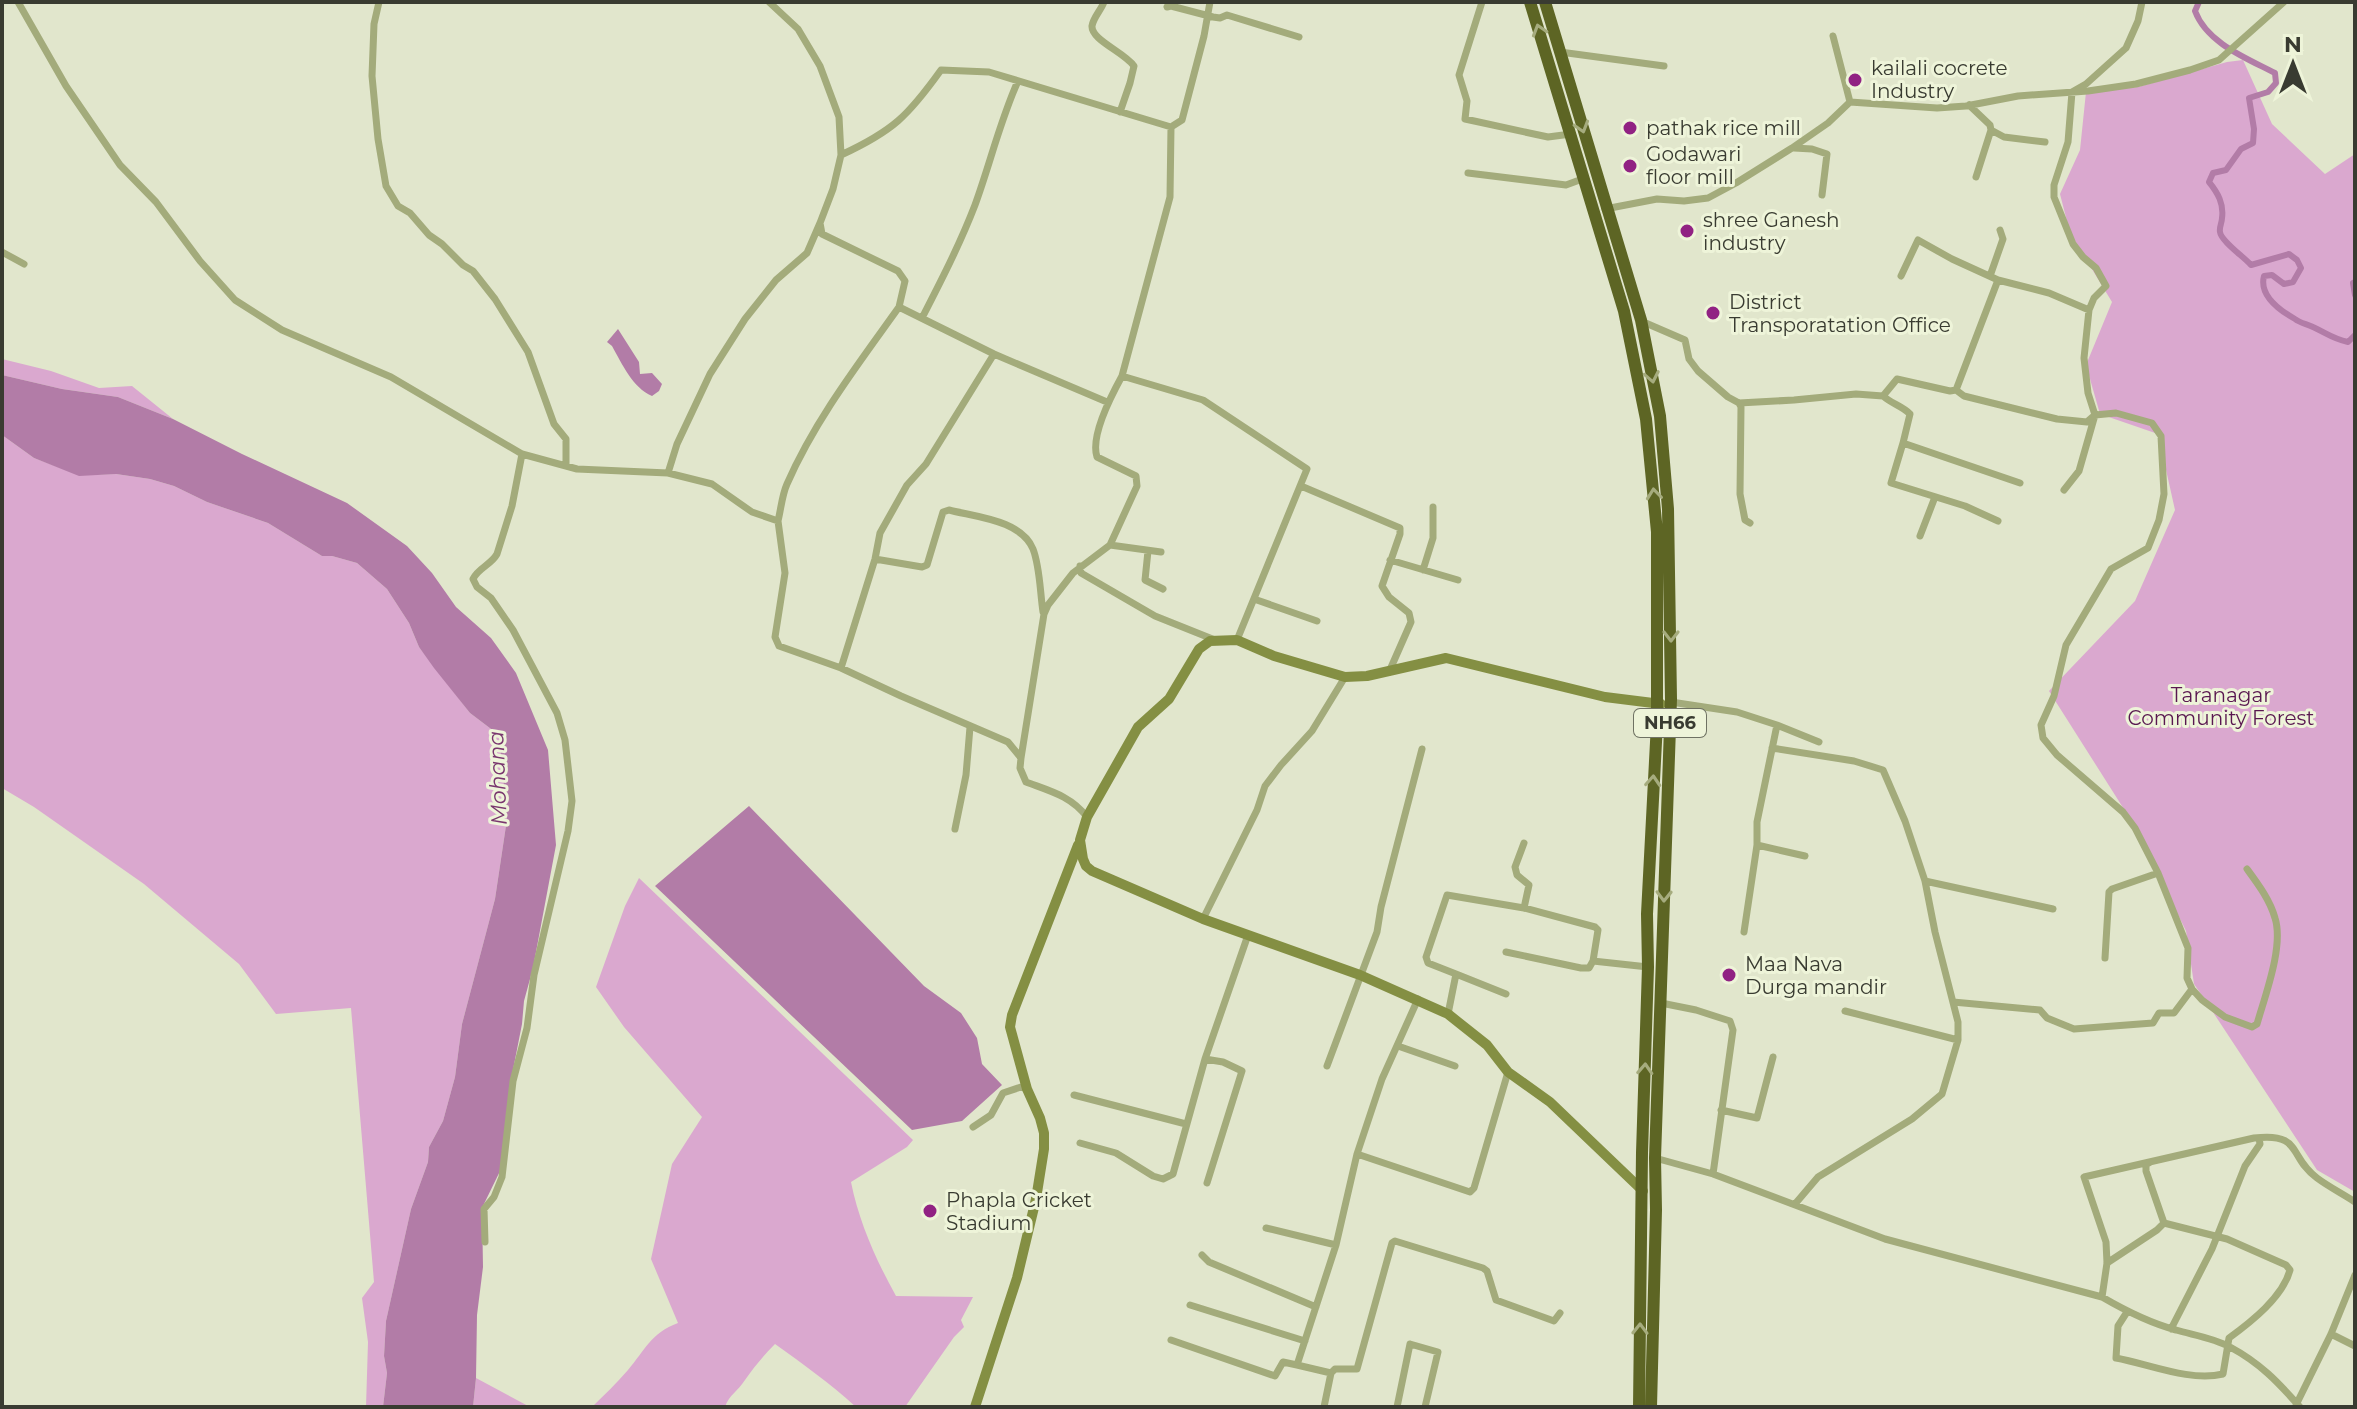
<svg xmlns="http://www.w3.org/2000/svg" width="2357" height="1409" viewBox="0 0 2357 1409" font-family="Montserrat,sans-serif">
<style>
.green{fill:#daa8cf}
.water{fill:#b27ca7}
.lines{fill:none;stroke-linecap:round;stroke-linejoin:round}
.canal{stroke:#b27ca7;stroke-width:6}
.street{stroke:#a3ab7b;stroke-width:7}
.secondary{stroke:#848f43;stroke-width:10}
.highway{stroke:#5d6524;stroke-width:12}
.oneway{stroke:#a6ac7e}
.poi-dot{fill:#912283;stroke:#eef4d9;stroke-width:3}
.labels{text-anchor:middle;stroke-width:6;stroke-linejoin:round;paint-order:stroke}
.shield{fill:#eef4d9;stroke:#6f7263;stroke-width:2}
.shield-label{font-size:18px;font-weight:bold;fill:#393b31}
.poi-label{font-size:20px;fill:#393b31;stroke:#eef4d9;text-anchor:start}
.park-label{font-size:20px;fill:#591750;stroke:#eef4d9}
.water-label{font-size:22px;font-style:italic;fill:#79366e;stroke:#eef4d9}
</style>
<rect width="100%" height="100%" fill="#e1e6cc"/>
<path class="green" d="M2243 60 2272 124 2325 174 2355 154V1192L2317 1170 2203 997 2194 984 2186 931 2134 825 2049 691 2135 601 2175 510 2158 434 2100 414 2086 365 2112 302 2070 233 2060 194 2080 150 2086 92 2138 87 2227 62Z
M2 359 51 371 99 388 132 386 173 419 118 397 62 389 2 375Z
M2 435 34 458 79 475 116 474 150 479 174 486 207 502 268 523 322 556H332L357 563 387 589 409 623 419 647 470 713 499 735 507 819 495 899 462 1024 455 1077 443 1121 429 1147 428 1162 411 1209 386 1321 384 1356 387 1373 383 1407H366L368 1342 362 1298 374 1282 351 1008 276 1014 239 964 144 884 34 807 2 788Z
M639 878 913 1140 907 1147 851 1182C859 1222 876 1260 896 1296L973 1297 961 1320 964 1327 954 1337 905 1407H856C831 1384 803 1364 775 1344 763 1356 754 1367 745 1380 738 1391 729 1395 725 1407H592C604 1395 617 1383 628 1370 645 1350 651 1333 678 1323L651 1259 672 1164 702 1117 624 1027 596 987 625 906Z
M476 1378 530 1407H473Z"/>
<path class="water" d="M618 329 639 362 640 374 652 373 662 384 659 391 652 396C633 388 622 364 612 346L607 342Z
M2 375 62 389 118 397 173 419 242 454 347 503 407 546 432 573 456 607 491 638 516 673 548 750 556 845 533 968 524 1001 522 1024 512 1075 501 1169 482 1208 483 1267 477 1315 476 1378 473 1407H383L387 1373 384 1356 386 1321 411 1209 428 1162 429 1147 443 1121 455 1077 462 1024 495 899 507 819 499 735 470 713 434 668 419 647 409 623 387 589 357 563 332 556H322L268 523 207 502 174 486 150 479 116 474 79 476 34 458 2 435Z
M749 806 924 986 961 1013 977 1038 982 1064 1002 1085 962 1121 912 1130 655 886Z"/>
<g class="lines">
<path class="canal" d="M2199 2 2195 11C2207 43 2246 58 2275 73L2276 83 2268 92 2249 98 2254 129 2253 143 2241 149 2226 170 2213 173 2209 182C2218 193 2224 204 2222 218 2222 223 2219 227 2220 232 2221 241 2244 257 2251 265L2289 254 2297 260 2301 268 2293 282 2284 284 2272 275 2264 276C2259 295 2279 310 2295 319 2300 323 2307 324 2313 327 2326 333 2333 339 2348 342L2355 335
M2355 282 2353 283 2355 295"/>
<path class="street" d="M18 2 66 86 120 165 156 202 200 261 235 300 282 330 391 377 522 454 577 469 668 473 712 484 752 512 778 521 785 573 775 637 779 646 841 668 901 696 1008 742 1021 758 1020 768 1026 782C1050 791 1071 796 1087 817
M379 2 374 24 372 76 378 139 386 186 398 206 410 213 429 235 442 244 463 265 473 271 495 299 528 352 554 424 566 439V466
M769 2 798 29 820 66 839 117 841 155
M1104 2C1101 10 1093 18 1092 26 1091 40 1124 52 1134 66L1130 83 1120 112
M1482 2 1459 75 1467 101 1465 119 1548 137 1571 134
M1167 7 1171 6 1213 17 1220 18 1227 15 1299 37
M1833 36 1850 102
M1560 52 1664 66
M1969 105 1990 125 1991 130 1976 177
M1171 127 1182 120 1204 36 1210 2
M1991 130 2004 137 2045 142
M1794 148 1812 149 1827 154 1822 195
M1468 173 1566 185 1585 178
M1605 209 1657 199 1684 201 1708 198 1736 183 1792 148 1828 123 1850 102 1937 108 1966 106 2018 96 2088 91 2136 84 2190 70 2219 60 2284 2
M2 252 24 264
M1901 276 1918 240 1952 259 1998 280 2049 293 2089 310
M1990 276 2003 239 2000 230
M899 307 905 281 898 271 822 234 820 223 833 189 841 155C893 131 908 116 941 70L989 72 1171 127 1170 197 1122 376
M922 318C941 281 960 244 975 205 990 164 1000 121 1018 81
M1641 321 1685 340 1689 359 1698 371 1728 397 1739 403 1794 400 1856 394 1883 396 1897 379 1950 391 1956 390 1964 396 2057 419 2087 422 2095 415 2116 413 2152 423 2161 436 2164 494 2159 520 2148 548 2111 569 2066 645 2054 696 2041 725 2043 738 2057 755 2123 812 2135 828 2158 873 2188 948 2187 978 2192 989 2202 1000 2225 1017 2252 1027 2257 1024C2265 996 2284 946 2275 918 2270 900 2258 884 2247 869
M1956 390 1998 280
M1883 396C1892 404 1902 406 1910 414L1903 443 2020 483
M1739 403 1741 407 1740 494 1745 520 1750 523
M1903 443 1891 483 1965 506 1998 521
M668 473 677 444 710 374 745 319 776 280 807 253 820 223
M1301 486 1400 528V534L1382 586 1389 597 1409 613 1411 622 1389 672
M2064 490 2079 471 2095 415 2088 393 2084 358 2089 310 2094 298 2106 286 2096 268 2083 257 2073 244 2054 197V185L2068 142 2072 92 2086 84 2126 48 2138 21 2142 2
M778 521C781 509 782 495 787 484 815 420 859 363 899 307L994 354 1107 402
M1920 536 1935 497
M1110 545 1161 552
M1148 551 1145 580 1163 589
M875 559 922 567 927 565 943 512 949 510C976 517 1021 520 1033 549 1040 567 1040 592 1043 612
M1390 560 1458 580
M1080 566 1081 573 1155 616 1215 640
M1423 570 1433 538V507
M1254 599 1317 621
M841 668 875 559 880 533 907 485 926 464 994 354
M1671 702 1737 712 1777 725 1757 822V845L1805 856
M1777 725 1819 742
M1772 748 1854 761 1883 770 1905 821 1925 881 1935 932 1958 1022V1040L1942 1094 1912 1119 1818 1177 1795 1204
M1021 758 1044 614 1048 605 1073 573 1110 545 1137 486 1136 476 1097 457C1090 436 1111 396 1122 376L1203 400 1307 469 1237 640
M955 829 966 775 970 727
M1925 881 2053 909
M1524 908 1529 885 1517 875 1515 867 1524 843
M1203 919 1257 810 1265 786 1281 765 1312 731 1345 677
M1744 932 1757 845
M1506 952 1581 968H1589L1593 961 1648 967
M2105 958 2109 892 2112 889 2158 873
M1456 974 1506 994
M1953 1002 2040 1010 2047 1018 2074 1029 2153 1023 2159 1013H2174L2192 989
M1661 1003 1696 1010 1730 1021 1733 1030 1713 1174
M1845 1011 1958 1040
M1448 1014 1456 974 1428 963 1426 957 1447 895 1524 908 1595 927 1598 930 1593 961
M1398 1046 1455 1066
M1327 1066 1377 932 1381 907 1422 749
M1074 1095 1186 1124
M1721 1110 1757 1118 1773 1057
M973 1127 991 1115 1003 1093 1021 1087 1027 1089
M1080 1143 1116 1153 1153 1176 1163 1179 1173 1174 1205 1059
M1357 1154 1382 1079 1418 999
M1655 1158 1713 1174 1885 1239 2102 1297C2126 1311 2150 1323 2176 1330 2193 1335 2214 1338 2230 1347 2260 1363 2278 1382 2300 1407
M2149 1163 2146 1164V1171L2164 1223
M1207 1183 1242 1071 1223 1062 1205 1059 1248 935
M1266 1228 1336 1245
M485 1242 484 1209 494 1197 502 1177 513 1081 527 1028 534 975 568 831 572 801 565 740 557 713 513 630 491 598 477 587 473 579C478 568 491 565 497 554L512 506 522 454
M1202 1255 1209 1262 1316 1307
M2107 1263 2157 1230 2164 1223 2227 1239 2286 1265 2290 1270C2283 1297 2251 1322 2229 1338L2223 1374C2190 1382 2149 1364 2116 1358L2118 1326 2127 1312
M2102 1297 2107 1263 2106 1242 2084 1177 2254 1138C2303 1132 2288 1157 2317 1178 2329 1187 2343 1194 2355 1202
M1190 1305 1305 1341
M2171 1329 2212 1249 2245 1166 2260 1144 2259 1138
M2331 1334 2355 1346
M1171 1340 1275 1376 1283 1362 1297 1365
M1331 1373 1335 1369H1357L1392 1243 1395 1241 1483 1268 1487 1271 1496 1300 1554 1321 1560 1313
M2296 1405 2331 1334 2355 1275
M1324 1407 1331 1373 1297 1365 1336 1245 1357 1154 1470 1192 1474 1188 1508 1072
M1397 1407 1410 1344 1438 1352 1425 1407"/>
<path class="secondary" d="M1643 1191 1550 1102 1508 1072 1487 1045 1448 1014 1360 975 1203 919 1092 871 1086 866 1083 859 1080 840 1087 817 1138 727 1169 699 1199 649 1210 641 1237 640 1274 656 1345 677 1367 676 1446 658 1605 697 1661 704
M975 1407 1017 1278 1036 1199 1044 1149V1133L1040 1118 1027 1089 1010 1027 1012 1015 1078 845"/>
<path class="highway" d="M1530 2 1624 311 1646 419 1657 532V723L1647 914 1648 967 1642 1153 1639 1407
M1545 2 1641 320 1660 416 1668 509 1671 699 1655 1158 1656 1210 1651 1407"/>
</g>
<defs><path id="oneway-chevron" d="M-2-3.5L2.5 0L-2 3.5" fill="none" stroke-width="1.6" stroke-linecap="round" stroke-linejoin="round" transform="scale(2)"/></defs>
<g class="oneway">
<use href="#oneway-chevron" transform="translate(1539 30) rotate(-107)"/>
<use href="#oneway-chevron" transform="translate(1582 127) rotate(73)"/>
<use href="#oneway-chevron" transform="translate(1652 377) rotate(79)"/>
<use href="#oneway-chevron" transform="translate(1654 494) rotate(-96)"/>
<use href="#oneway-chevron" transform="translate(1671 636) rotate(90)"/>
<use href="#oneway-chevron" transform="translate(1653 781) rotate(-86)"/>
<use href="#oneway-chevron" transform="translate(1664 896) rotate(91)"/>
<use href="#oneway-chevron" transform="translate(1645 1069) rotate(-87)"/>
<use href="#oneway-chevron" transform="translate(1640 1329) rotate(-89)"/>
</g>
<g class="poi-dot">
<circle cx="1855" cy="80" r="8"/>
<circle cx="1630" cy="128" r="8"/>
<circle cx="1630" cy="166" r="8"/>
<circle cx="1687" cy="231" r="8"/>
<circle cx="1713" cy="313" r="8"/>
<circle cx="1729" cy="975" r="8"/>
<circle cx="930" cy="1211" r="8"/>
</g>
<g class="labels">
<rect class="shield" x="1634" y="709" width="72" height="28" rx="6"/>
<g class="shield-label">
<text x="1670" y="729">NH66</text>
</g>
<g class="poi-label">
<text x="1871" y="75">kailali cocrete<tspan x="1871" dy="23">Industry</tspan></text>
<text x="1646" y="135">pathak rice mill</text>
<text x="1646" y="161">Godawari<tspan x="1646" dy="23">floor mill</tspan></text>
<text x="1703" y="227">shree Ganesh<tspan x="1703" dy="23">industry</tspan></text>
<text x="1729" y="309">District<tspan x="1729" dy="23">Transporatation Office</tspan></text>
<text x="1745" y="971">Maa Nava<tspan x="1745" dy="23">Durga mandir</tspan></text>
<text x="946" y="1207">Phapla Cricket<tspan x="946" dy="23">Stadium</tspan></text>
</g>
<g class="park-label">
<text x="2221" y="702">Taranagar<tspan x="2221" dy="23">Community Forest</tspan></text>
</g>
<g class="water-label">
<text transform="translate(497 778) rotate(-92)" y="8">Mohana</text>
</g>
</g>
<rect width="2357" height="1409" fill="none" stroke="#393b31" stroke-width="8"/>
<g transform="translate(2293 64)" stroke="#eef4d9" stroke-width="6" paint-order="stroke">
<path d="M0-6L14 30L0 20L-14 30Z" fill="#393b31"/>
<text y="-12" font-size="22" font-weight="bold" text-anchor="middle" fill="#393b31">N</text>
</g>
</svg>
